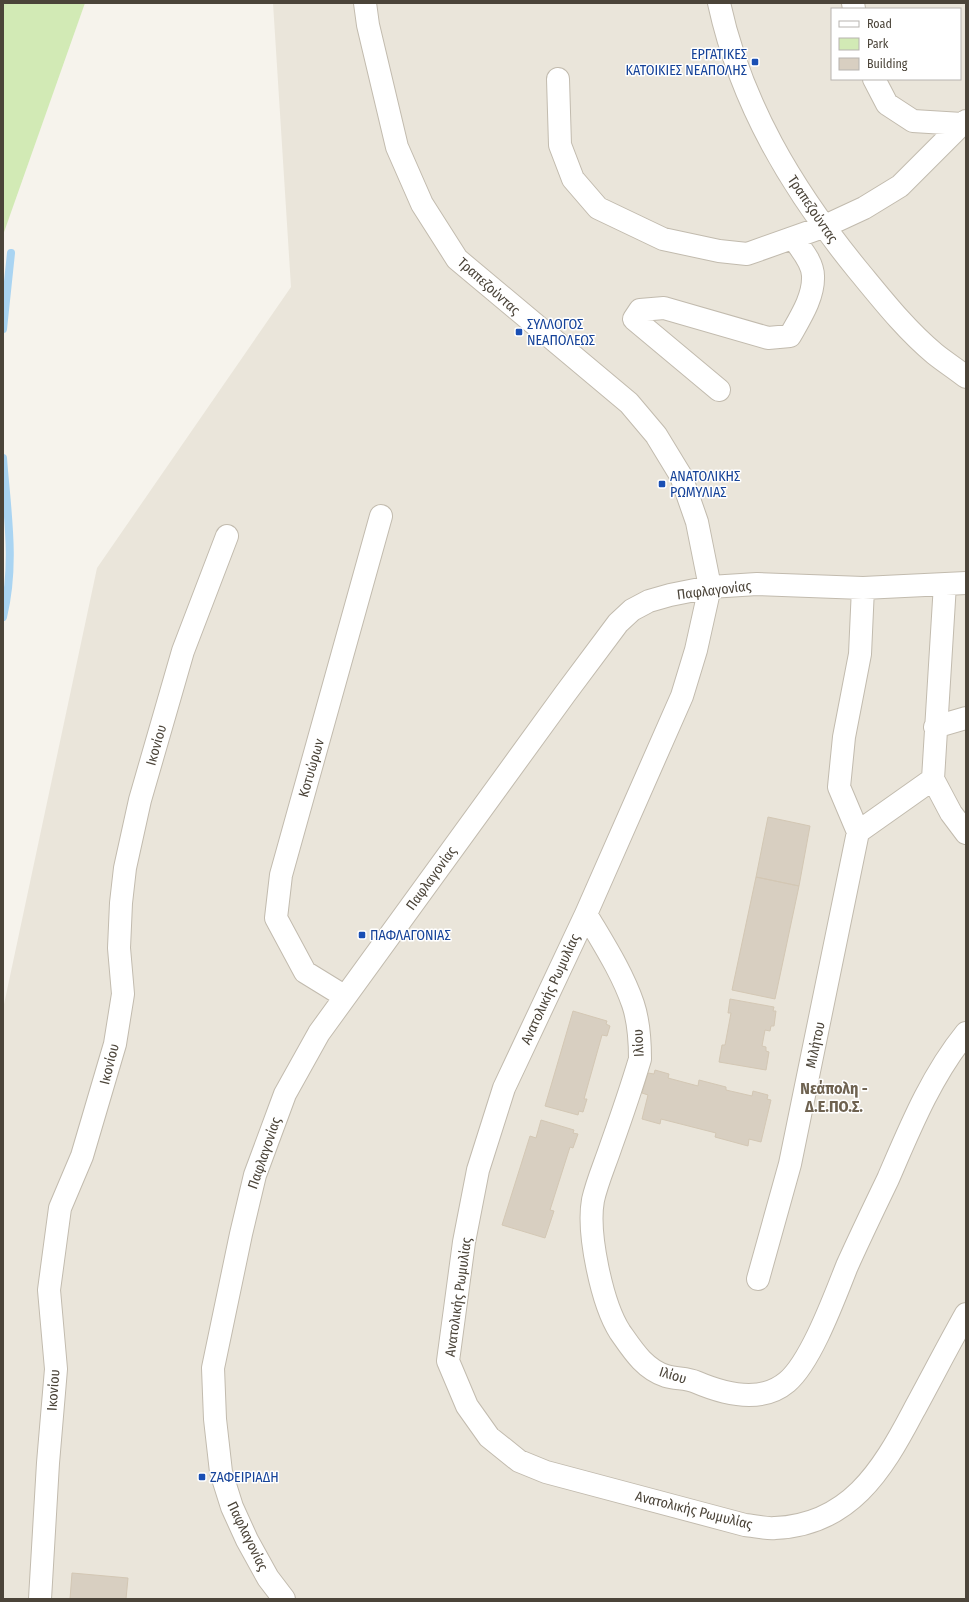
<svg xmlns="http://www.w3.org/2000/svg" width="969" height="1602" viewBox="0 0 969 1602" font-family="'Fira Sans Condensed',sans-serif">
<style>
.residential{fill:#eae5da;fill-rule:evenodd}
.green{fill:#d2eab5}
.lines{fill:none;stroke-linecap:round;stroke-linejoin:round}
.stream{stroke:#a9d4f2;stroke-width:8}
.building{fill:#d8cfc1;stroke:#d3c7b4}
.minor-casing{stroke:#c2bbae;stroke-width:24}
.minor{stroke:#fff;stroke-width:22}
.transit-dot{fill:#1a4fb4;stroke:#fff;stroke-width:1.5}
.labels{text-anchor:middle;stroke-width:3;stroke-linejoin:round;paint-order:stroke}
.transit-label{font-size:14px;fill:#164399;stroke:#fff;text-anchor:start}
.street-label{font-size:14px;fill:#4b4439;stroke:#fff}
.quarter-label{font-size:16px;font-weight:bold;fill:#6e6250;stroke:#fff}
</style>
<rect width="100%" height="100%" fill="#f6f3ec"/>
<path class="residential" d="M273 3H966V1599H3V1009L97 568 291 287ZM832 9H960V79H832Z"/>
<path class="green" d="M3 3H85L3 235Z"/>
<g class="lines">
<path class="stream" d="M3 329 11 253
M3 458C7 512 16 563 3 617"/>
</g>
<path class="building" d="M768 817 810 826 799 886 756 877Z
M756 877 799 886 775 999 732 990Z
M730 999 774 1007 773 1011H776L774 1026H771L770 1031 765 1030 762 1046 766 1047V1051L769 1052 766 1070 719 1062 722 1045H725L731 1013H728Z
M573 1011 607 1021 606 1024 610 1026 607 1036 602 1035 584 1099H587L583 1112 579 1111 578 1115 545 1106Z
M655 1070 669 1074 668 1078 698 1086 699 1080 726 1087V1090L752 1096 753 1091 768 1095 767 1099 771 1100 761 1142 749 1139 748 1146 715 1137 716 1133 661 1119 660 1124 642 1119 648 1095 642 1093 648 1073 654 1074Z
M541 1120 574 1130 573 1133 578 1134 573 1148 570 1147 550 1210 554 1211 545 1238 502 1225 530 1136 536 1138Z
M72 1573 128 1578 126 1599H70Z"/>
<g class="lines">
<defs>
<path id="minor" d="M365 3 368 25 397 147 422 204 457 259 629 403 656 435 681 476 697 522 710 587 696 650 682 696 586 914 504 1088 478 1170 464 1242 448 1361 467 1406 489 1437 519 1461 546 1472 745 1525C755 1526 766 1529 775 1528 849 1525 882 1471 913 1412 931 1379 948 1346 966 1314
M719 3C741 104 792 189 857 269 881 298 905 329 935 354 945 362 956 369 966 377
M853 3 854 9
M558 79 560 145 573 179 598 208 663 239 719 251 747 254 823 227 864 208 900 186 962 124
M874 79 887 104 913 121 962 124 966 121
M719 390 634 319 640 310 664 308 768 338 790 336C800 318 814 297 813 276 813 262 800 248 793 238
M945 584 933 779 951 813 966 833
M935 727 966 718
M858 832 839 787 844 737 860 654 863 588
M858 832 933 779
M586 914C603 943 622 972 633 1004 639 1022 640 1041 640 1059 631 1089 621 1118 611 1146 605 1164 597 1182 593 1200 587 1233 602 1304 620 1332 632 1349 644 1369 666 1376 676 1379 687 1378 696 1382 724 1394 761 1404 787 1382 811 1362 835 1296 847 1266 860 1237 874 1208 888 1179 910 1128 931 1076 966 1033
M344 996 305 972 276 918 281 875 381 516
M758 1279 790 1164 858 832
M40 1599 48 1463 56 1369 49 1290 60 1208 82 1156 115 1044 123 994 119 948 121 903 125 868 140 800 183 651 227 536
M284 1599 268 1578 247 1540 232 1507 221 1472 215 1419 213 1368 241 1234 255 1175 285 1094 319 1033 565 694 618 623 632 610 649 601 670 595 710 587 757 584 863 588 966 583"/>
</defs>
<use href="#minor" class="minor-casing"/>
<use href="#minor" class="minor"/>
</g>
<g class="transit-dot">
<rect x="751" y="58" width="8" height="8" rx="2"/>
<rect x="515" y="328" width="8" height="8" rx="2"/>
<rect x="658" y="480" width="8" height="8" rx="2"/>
<rect x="358" y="931" width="8" height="8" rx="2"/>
<rect x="198" y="1473" width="8" height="8" rx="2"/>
</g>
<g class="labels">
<g class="transit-label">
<text x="747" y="59" text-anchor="end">ΕΡΓΑΤΙΚΕΣ<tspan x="747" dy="16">ΚΑΤΟΙΚΙΕΣ ΝΕΑΠΟΛΗΣ</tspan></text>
<text x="527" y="329">ΣΥΛΛΟΓΟΣ<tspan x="527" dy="16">ΝΕΑΠΟΛΕΩΣ</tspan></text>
<text x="670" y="481">ΑΝΑΤΟΛΙΚΗΣ<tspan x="670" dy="16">ΡΩΜΥΛΙΑΣ</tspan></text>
<text x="370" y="940">ΠΑΦΛΑΓΟΝΙΑΣ</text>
<text x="210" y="1482">ΖΑΦΕΙΡΙΑΔΗ</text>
</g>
<g class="street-label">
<text transform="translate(813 209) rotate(56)" y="5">Τραπεζούντας</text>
<text transform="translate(489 286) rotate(42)" y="5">Τραπεζούντας</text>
<text transform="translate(714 590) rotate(-7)" y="5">Παφλαγονίας</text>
<text transform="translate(156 745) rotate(-74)" y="5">Ικονίου</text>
<text transform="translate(311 768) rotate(-74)" y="5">Κοτυώρων</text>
<text transform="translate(431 878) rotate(-54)" y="5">Παφλαγονίας</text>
<text transform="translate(550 989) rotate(-65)" y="5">Ανατολικής Ρωμυλίας</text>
<text transform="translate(638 1043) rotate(-93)" y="5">Ιλίου</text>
<text transform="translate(815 1045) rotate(-78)" y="5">Μιλήτου</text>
<text transform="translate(109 1064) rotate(-76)" y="5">Ικονίου</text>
<text transform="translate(264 1153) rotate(-71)" y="5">Παφλαγονίας</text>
<text transform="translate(458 1297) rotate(-82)" y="5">Ανατολικής Ρωμυλίας</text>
<text transform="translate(673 1375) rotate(17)" y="5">Ιλίου</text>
<text transform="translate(53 1390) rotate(-86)" y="5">Ικονίου</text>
<text transform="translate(694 1510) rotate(14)" y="5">Ανατολικής Ρωμυλίας</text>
<text transform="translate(248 1536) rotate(64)" y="5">Παφλαγονίας</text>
</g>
<g class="quarter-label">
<text x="834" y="1094">Νεάπολη -<tspan x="834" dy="18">Δ.Ε.ΠΟ.Σ.</tspan></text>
</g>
</g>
<rect width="969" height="1602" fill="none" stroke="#4b4439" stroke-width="8"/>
<rect x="831" y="8" width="130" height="72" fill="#ffffff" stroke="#b7b4b0"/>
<rect x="839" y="21" width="20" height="6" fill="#ffffff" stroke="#b7b4b0"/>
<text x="867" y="28" font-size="12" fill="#4b4439">Road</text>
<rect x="839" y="38" width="20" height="12" fill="#d2eab5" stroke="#b7b4b0"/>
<text x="867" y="48" font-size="12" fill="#4b4439">Park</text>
<rect x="839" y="58" width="20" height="12" fill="#d8cfc1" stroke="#b7b4b0"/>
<text x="867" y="68" font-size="12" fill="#4b4439">Building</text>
</svg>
